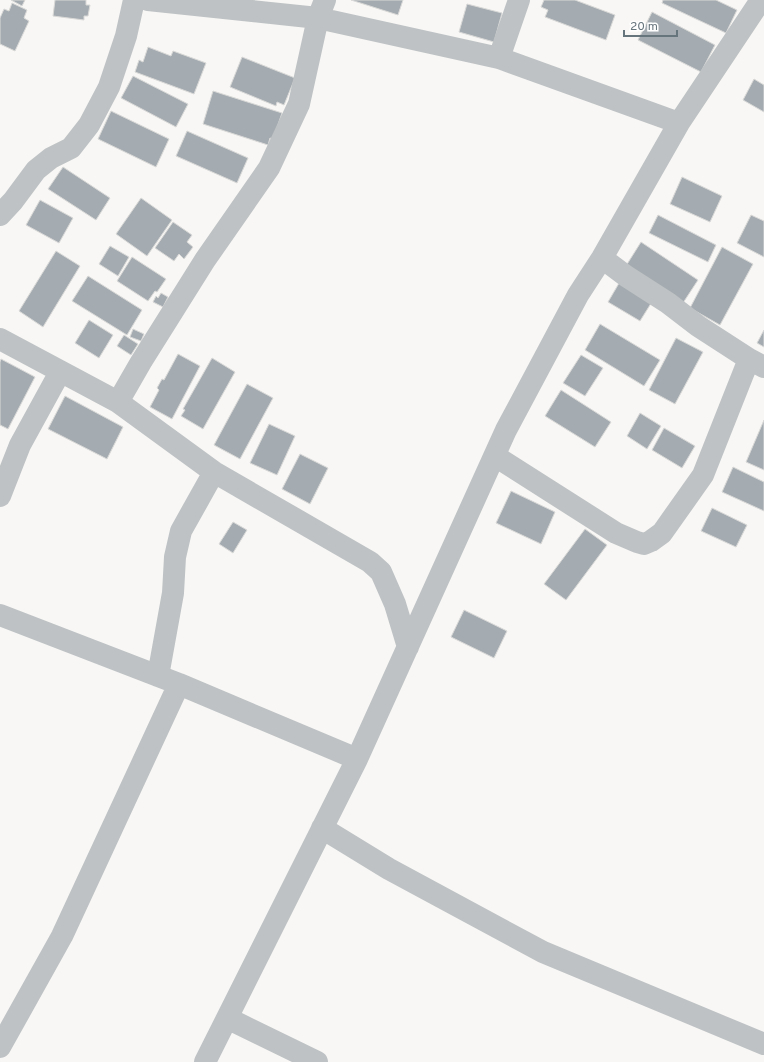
<svg xmlns="http://www.w3.org/2000/svg" width="764" height="1062" viewBox="0 0 764 1062" font-family="Overpass,sans-serif">
<style>
.building{fill:#a5acb1;stroke:#d9d9d8}
.lines{fill:none;stroke-linecap:round;stroke-linejoin:round}
.minor{stroke:#bec2c4;stroke-width:22}
</style>
<rect width="100%" height="100%" fill="#f8f7f5"/>
<path class="building" d="M11 0H25L22 6Z
M55 0H86V5H90L88 16H84V20L53 16Z
M351 0H403L398 15Z
M544 0H575L615 15 606 40 545 17 548 10 541 7Z
M663 0H716L737 10 726 33 662 3Z
M12 3 27 10 24 18 29 21 15 51 0 44V18L4 9 9 11Z
M467 4 502 13 494 42 459 32Z
M652 12 715 45 701 72 638 40Z
M148 47 171 56 173 51 206 63 194 94 135 72 139 60 143 62Z
M242 57 295 78 284 105 277 102 276 106 230 87Z
M133 76 188 104 176 127 121 98Z
M754 79 764 85V112L743 100Z
M213 91 282 113 273 139 270 138 268 145 203 124Z
M111 111 169 139 156 167 98 139Z
M187 131 248 158 237 183 176 156Z
M63 167 110 198 96 220 48 189Z
M682 177 722 196 710 222 670 204Z
M141 198 172 220 147 256 116 234Z
M40 200 73 218 59 243 26 225Z
M658 215 716 245 708 262 649 233Z
M751 215 764 221V257L737 243Z
M173 222 192 235 187 242 193 247 184 259 179 254 174 261 155 248Z
M641 242 698 280 681 306 624 269Z
M110 246 129 257 118 276 99 264Z
M722 247 753 264 720 325 690 308Z
M56 251 80 266 43 327 19 311Z
M132 257 166 279 157 292 155 291 148 301 117 281Z
M88 276 142 310 127 335 72 301Z
M622 278 655 297 640 321 608 302Z
M161 293 168 297 163 307 153 302 156 296 158 298Z
M89 320 113 335 99 358 75 343Z
M600 324 660 360 644 386 585 350Z
M133 329 144 334 141 341 130 337Z
M764 330V347L757 343Z
M124 335 138 344 131 355 117 346Z
M676 338 703 352 675 404 649 390Z
M178 354 200 366 172 419 150 407 159 390 157 388 162 379 164 380Z
M581 355 603 368 585 396 563 383Z
M212 358 235 372 203 429 181 416 185 410 183 409Z
M1 359 35 377 8 429 0 425V362Z
M247 384 273 398 240 459 214 445Z
M561 390 611 422 595 447 545 416Z
M65 396 123 427 107 459 48 429Z
M640 413 661 426 647 449 627 436Z
M764 420V470L746 462Z
M269 424 295 436 277 475 250 463Z
M664 428 695 446 682 468 652 450Z
M300 454 328 468 310 504 282 489Z
M733 467 764 482V511L722 492Z
M511 491 555 512 541 544 496 523Z
M712 508 747 525 736 547 701 531Z
M233 522 247 530 233 553 219 544Z
M585 529 607 545 566 600 544 584Z
M464 610 507 631 494 658 451 637Z"/>
<g class="lines">
<path class="minor" d="M148 0 318 18 499 58 679 123
M499 58 519 0
M0 215 13 201 36 170 51 158 71 148 89 125 109 87 126 36 134 0
M602 258 626 276 668 303 698 326 749 359 764 367
M0 339 118 402 214 472 370 562 381 572 395 604 408 647
M118 402 141 362 205 260 269 168 299 104 318 18 325 0
M495 456 616 533 637 542 644 544 651 541 662 533 703 475 749 359
M0 496 20 445 60 372
M0 615 179 684 357 759
M158 676 173 593 175 557 181 531 214 472
M322 828 389 869 543 952 764 1044
M227 1018 317 1062
M0 1047 62 936 179 684
M205 1062 357 759 506 430 578 295 602 258 679 123 761 0"/>
</g>
<path d="M624 30v6h53v-6" fill="none" stroke="#66747c" stroke-width="2"/>
<text x="630" y="30" font-size="12" fill="#66747c" stroke="#ffffff" stroke-width="3" paint-order="stroke">20 m</text>
</svg>
